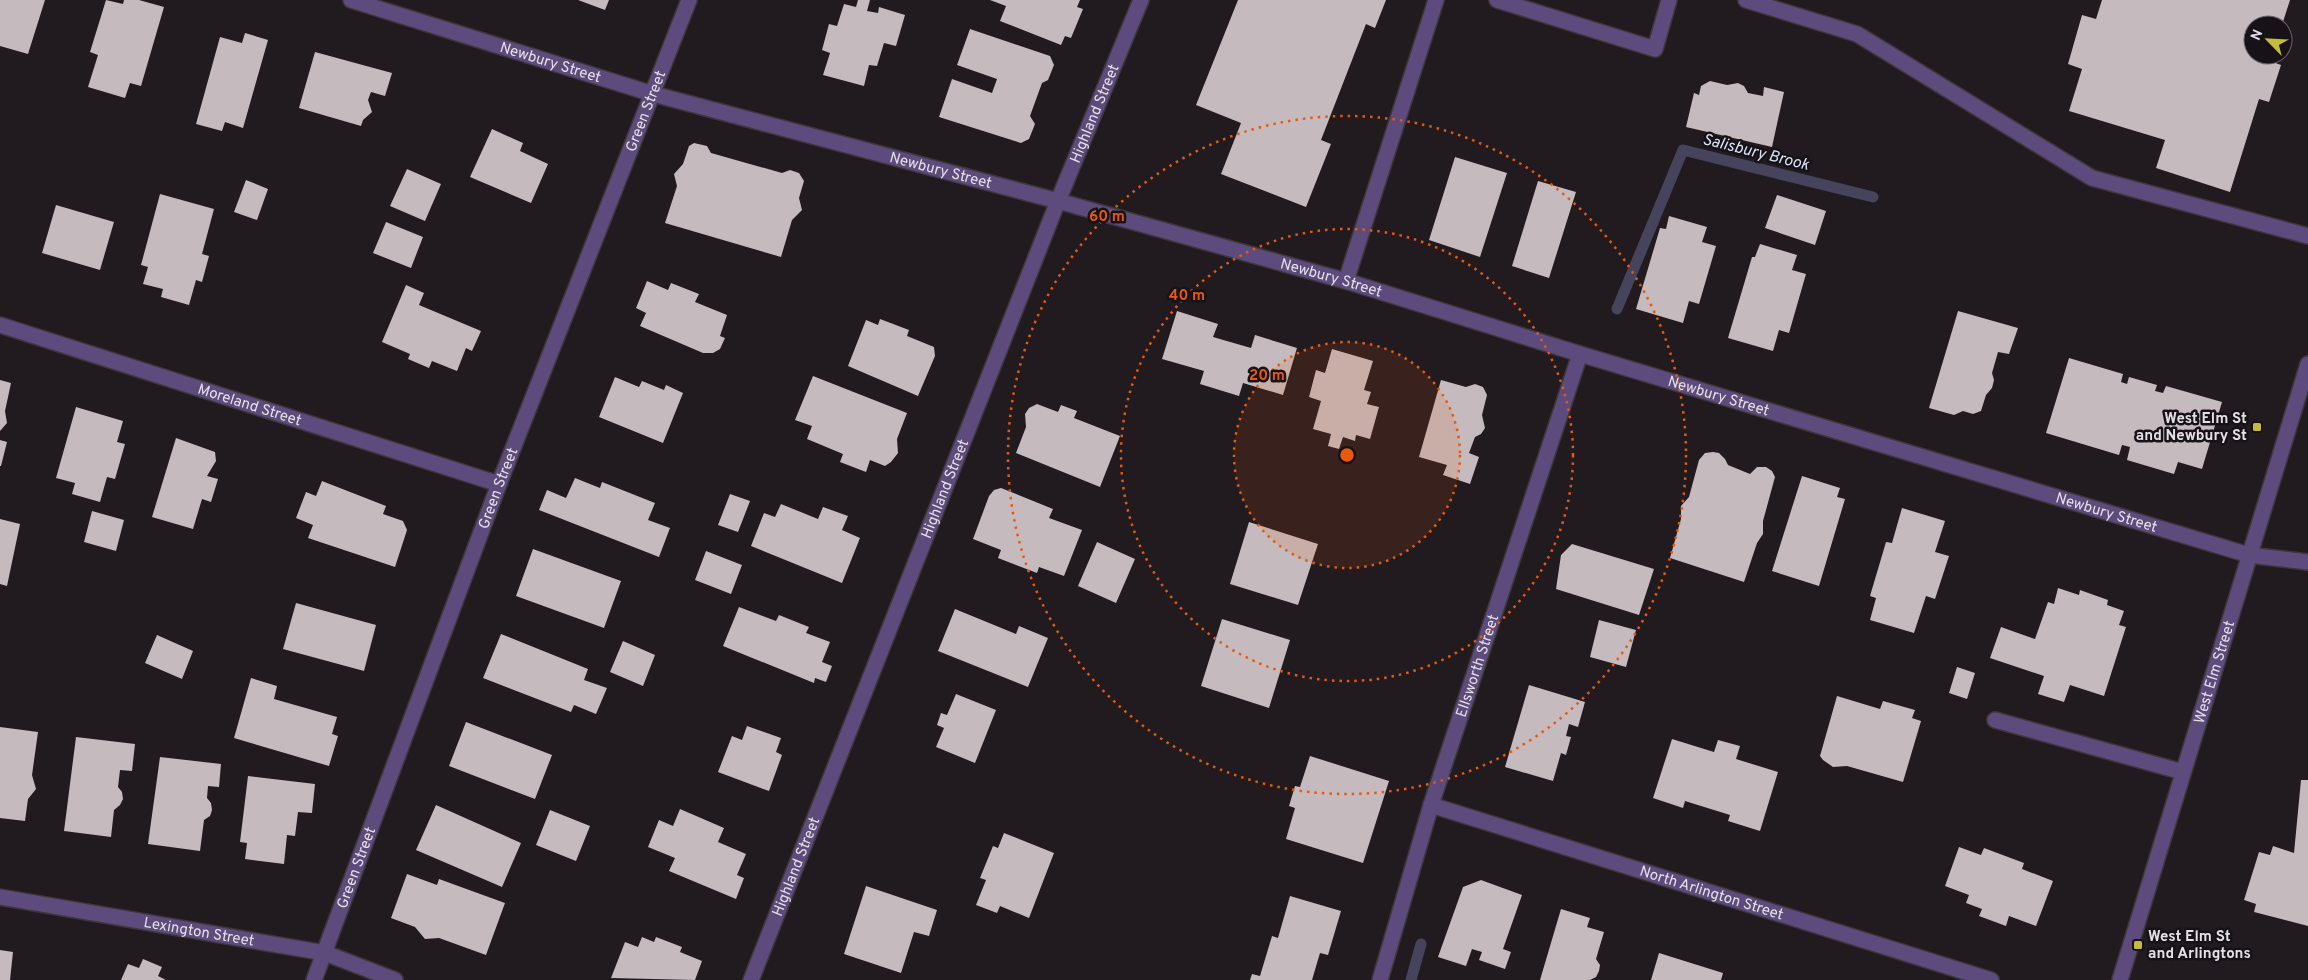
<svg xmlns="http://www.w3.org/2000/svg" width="2308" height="980" viewBox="0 0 2308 980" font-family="Overpass,sans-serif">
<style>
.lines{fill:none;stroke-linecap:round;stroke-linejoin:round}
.stream{stroke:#46445c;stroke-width:11}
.building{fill:#c5babe}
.minor-casing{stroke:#3c373b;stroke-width:18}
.minor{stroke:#5c4b7c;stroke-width:15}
.ring{fill:none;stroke:#e8590c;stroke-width:2.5;stroke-dasharray:2.5 5}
.poi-dot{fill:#c5bc3d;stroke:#171217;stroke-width:2}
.labels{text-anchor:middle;stroke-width:5;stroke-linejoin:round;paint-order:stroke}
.street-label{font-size:15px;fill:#e4e0e4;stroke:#171217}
.poi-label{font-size:15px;font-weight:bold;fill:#e4e0e4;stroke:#171217;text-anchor:end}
.water-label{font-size:16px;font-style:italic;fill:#dbe2f7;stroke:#171217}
.centre{fill:#e8590c;stroke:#171217;stroke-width:2.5}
.ring-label{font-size:15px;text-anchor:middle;font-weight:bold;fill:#e8590c;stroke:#171217;stroke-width:5;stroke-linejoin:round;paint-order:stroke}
</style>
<rect width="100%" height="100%" fill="#211b20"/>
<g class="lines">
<path class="stream" d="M1617 309 1683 150 1873 197
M1411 980 1421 944"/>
</g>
<path class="building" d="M0 0H45L28 54 0 46Z
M106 0 123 4 124 0H139L164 7 141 86 130 83 125 98 88 87 98 55 90 52Z
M578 0H609L605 10Z
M858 0H870L867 11 878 13 879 7 905 15 896 46 884 43 877 66 869 65 864 86 823 75 830 53 822 50 829 24 837 26 844 4 856 7Z
M990 0H1080L1077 7 1083 9 1071 38 1065 36 1061 45 1000 21 1006 6Z
M1238 0H1386L1375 28 1366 24 1321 140 1331 144 1306 207 1221 174 1241 123 1196 105Z
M2102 0H2290L2282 25H2253V55H2272L2270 61 2281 65 2269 102 2259 99 2230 192 2156 168 2165 140 2069 111 2082 69 2068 64 2082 15 2096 19Z
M970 29 1050 56 1054 65 1048 80 1042 83 1030 116 1035 124 1029 139 1021 143 939 117 952 79 992 93 997 79 957 65Z
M245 33 268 40 243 128 225 122 222 131 196 124 220 37 242 43Z
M315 52 392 73 385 96 371 92 368 100 372 112 363 120 361 126 299 108Z
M1710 81 1727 85 1738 83 1744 86 1748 93 1763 96 1764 87 1784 92 1772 147 1686 127 1694 93 1699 95 1701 86Z
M492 129 523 143 520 151 548 164 531 203 470 177Z
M694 143 707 146 711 153 782 173 790 170 799 173 804 181 799 198 802 210 792 220 781 257 665 223 677 186 674 174 683 164 689 146Z
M1455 157 1507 173 1480 257 1429 240Z
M407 169 441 184 425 221 390 206Z
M246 180 268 189 257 220 234 212Z
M1538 181 1576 192 1549 278 1512 266Z
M160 194 214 209 202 254 209 256 202 282 196 280 189 305 161 297 163 289 143 284 148 267 141 265Z
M1777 195 1826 211 1815 245 1765 228Z
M56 205 114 222 100 270 42 253Z
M1669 216 1707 227 1702 242 1716 246 1699 304 1689 301 1683 323 1636 309 1660 228 1666 229Z
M386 222 423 237 411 268 373 253Z
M1760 244 1797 255 1792 270 1806 274 1789 333 1779 330 1773 351 1728 338 1752 257H1755Z
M647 281 668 290 671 283 699 294 695 302 727 315 720 336 725 338 720 349 713 353H703L640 326 646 313 636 308Z
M406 285 424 293 419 305 481 331 472 351 466 348 457 371 432 361 429 368 408 359 410 354 382 342Z
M1177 311 1218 324 1213 337 1251 348 1255 335 1297 348 1283 395 1243 383 1239 396 1200 384 1204 371 1162 359Z
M1958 311 2018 328 2009 354 1998 352 1992 373 1994 380 1992 388 1986 395 1981 411 1973 414 1963 411 1954 415 1929 408Z
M880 319 909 330 907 336 934 347 935 356 918 396 848 366 866 320 878 325Z
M1332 349 1373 361 1364 390 1371 392 1367 404 1379 407 1370 439 1356 435 1355 441 1343 437 1339 449 1328 446 1331 434 1313 429 1321 401 1309 397 1316 370 1325 373Z
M2069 358 2123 374 2121 382 2127 384 2129 377 2157 385 2155 391 2163 393 2166 386 2222 402 2202 469 2178 462 2174 474 2127 460 2130 447 2122 445 2119 455 2046 433Z
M813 376 907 413 897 439 898 453 891 462 885 466 870 460 866 472 840 462 843 454 807 439 812 426 795 420Z
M615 377 639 387 642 381 664 390 666 385 683 393 663 443 599 417Z
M0 380 11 383 5 411 7 423 0 431Z
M1441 380 1466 387 1475 384 1483 387 1487 395 1482 415 1485 428 1481 434 1475 437 1469 453 1479 457 1470 484 1443 475 1447 465 1419 457Z
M1037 404 1058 412 1061 405 1077 411 1074 418 1120 436 1100 487 1016 453 1026 427 1025 414 1029 408Z
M76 407 123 421 117 442 125 444 115 479 107 477 100 502 72 494 75 483 56 478Z
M176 438 215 452 216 461 207 476 218 479 211 502 202 499 193 529 152 517Z
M0 440 7 442 1 466H0Z
M1713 452 1719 453 1725 459 1728 465 1750 474 1757 467H1766L1772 471 1775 477 1763 521V534L1757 543 1744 582 1670 558 1681 519V506L1689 497 1699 460 1705 453Z
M1802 476 1840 488 1837 497 1845 499 1819 586 1772 571Z
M575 478 600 488 602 482 655 503 648 520 670 528 659 557 539 510 547 490 566 498Z
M322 481 386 506 383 514 403 521 407 530 395 567 308 538 313 525 296 518 306 492 316 496Z
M1001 488 1053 509 1049 518 1082 530 1064 576 1039 567 1037 573 998 558 1001 550 973 539 989 496 994 490Z
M730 494 750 501 738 532 718 525Z
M781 504 818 519 823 507 848 516 842 530 860 538 842 583 751 546 764 513 775 517Z
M1902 508 1945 521 1935 552 1949 556 1935 599 1926 596 1914 633 1870 620 1876 598 1870 596 1886 542 1892 543Z
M92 511 124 520 116 551 84 542Z
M0 519 20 524 7 586 0 584Z
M1249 522 1318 544 1298 605 1230 584Z
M1097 542 1135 559 1116 603 1078 586Z
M1572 544 1654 569 1639 615 1556 589 1561 555Z
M533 549 621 581 604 628 516 596Z
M706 551 742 565 731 594 695 580Z
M2058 588 2079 595 2080 590 2108 600 2107 605 2124 611 2119 625 2126 627 2104 696 2070 685 2064 702 2038 694 2044 676 1990 658 2001 627 2035 639 2048 602 2054 604Z
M296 603 376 625 364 671 283 649Z
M739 607 776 621 779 615 809 627 806 633 830 642 822 662 832 666 826 682 815 678 814 683 723 646Z
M955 609 1016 634 1019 626 1048 638 1028 687 938 651Z
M1222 619 1290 640 1269 708 1201 686Z
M1599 620 1636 630 1626 667 1590 657Z
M501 634 588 669 584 680 607 688 596 714 574 705 571 712 483 678Z
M157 635 193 651 182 679 145 663Z
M623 641 655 655 643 686 610 672Z
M1957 667 1975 673 1967 699 1949 693Z
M251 678 277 686 274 699 337 717 332 734 338 736 329 766 234 738Z
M1529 685 1585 702 1578 727 1569 724 1566 736 1571 737 1566 755 1561 753 1553 781 1505 767Z
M956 694 996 710 975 763 936 747 944 728 937 725 941 713 947 715Z
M1837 696 1880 709 1883 701 1915 710 1912 718 1921 721 1903 782 1847 766 1833 767 1823 760 1820 756Z
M466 722 552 755 535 799 449 766Z
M747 726 781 738 776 752 782 755 769 791 718 772 732 736 742 740Z
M0 727 38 732 32 775 36 789 28 799 25 821 0 818Z
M76 737 135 744 132 771 120 770 118 787 122 792 123 799 120 805 114 810 111 837 64 831Z
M1672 739 1714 752 1718 740 1740 746 1736 759 1778 772 1760 831 1728 821 1730 815 1685 801 1683 808 1653 798Z
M1310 756 1389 781 1363 863 1286 839 1295 808 1289 806 1295 786 1300 787Z
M160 757 221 764 219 787 208 786 207 798 211 803 212 810 210 816 204 820 200 851 148 844Z
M248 776 315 784 312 813 298 812 295 836 287 835 284 864 245 859 247 843 240 842Z
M2301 780H2308V926L2254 912 2256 904 2244 900 2259 852 2270 855 2273 846 2294 853Z
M436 805 521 843 502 887 416 850Z
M680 809 724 828 718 842 746 854 737 875 744 878 736 899 669 871 675 858 648 847 659 820 673 826Z
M550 810 590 826 576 861 536 845Z
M1004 833 1054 853 1029 918 1000 906 997 913 976 905 986 880 980 878 993 846 998 848Z
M1959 847 1981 855 1984 848 2024 863 2022 869 2053 881 2036 926 2009 916 2006 926 1979 916 1982 909 1966 903 1969 895 1945 886Z
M407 874 437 885 439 879 505 903 486 955 439 938 425 939 415 927 391 918Z
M1481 880 1522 895 1503 949 1511 952 1505 969 1479 960 1482 952 1472 949 1466 966 1438 957 1463 887Z
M866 886 937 910 929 936 914 932 901 973 844 954Z
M1290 896 1341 911 1328 955 1320 953 1312 980H1250L1252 974 1260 976 1272 936 1278 938Z
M1561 909 1590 918 1587 927 1604 932 1596 959 1600 965 1599 971 1596 977 1590 980H1540Z
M642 937 654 942 656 937 682 947 680 952 702 961 695 980 611 978 625 942 638 947Z
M0 950 13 952 10 980H0Z
M1659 953 1723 973 1721 980H1651Z
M143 959 162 967 158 976 166 980H121L128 964 139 968Z"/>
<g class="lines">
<defs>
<g id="minor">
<path id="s1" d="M351 0 653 94 1058 201 1346 281 1580 354 2249 555 2308 562"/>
<path d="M1497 0 1655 49 1669 0"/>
<path d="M1746 0 1857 34 2092 178 2308 236"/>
<path d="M1346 281 1436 0"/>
<path id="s2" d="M0 325 499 484"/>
<path d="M1995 720 2183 772"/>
<path id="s3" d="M1431 805 1991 980"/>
<path id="s4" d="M0 897 325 953 395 980"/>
<path id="s5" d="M314 980 499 484 689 0"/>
<path id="s6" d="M751 980 1058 201 1141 0"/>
<path id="s7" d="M1380 980 1431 805 1580 354"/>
<path id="s8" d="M2120 980 2308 364"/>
</g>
</defs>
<use href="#minor" class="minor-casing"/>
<use href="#minor" class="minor"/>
</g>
<circle cx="1347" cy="455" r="113" fill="#e8590c" fill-opacity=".12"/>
<g class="ring">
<circle cx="1347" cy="455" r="113"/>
<circle cx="1347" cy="455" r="226"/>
<circle cx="1347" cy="455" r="339"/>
</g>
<g class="poi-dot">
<rect x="2252" y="422" width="10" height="10" rx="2.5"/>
<rect x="2133" y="940" width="10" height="10" rx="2.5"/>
</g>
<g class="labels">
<g class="street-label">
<text dy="5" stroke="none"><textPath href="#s1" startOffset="209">Newbury Street</textPath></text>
<text dy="5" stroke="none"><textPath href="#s5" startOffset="930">Green Street</textPath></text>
<text dy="5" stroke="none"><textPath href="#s6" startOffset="932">Highland Street</textPath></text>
<text dy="5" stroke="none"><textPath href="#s1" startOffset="614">Newbury Street</textPath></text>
<text dy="5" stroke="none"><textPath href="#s1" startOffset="1019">Newbury Street</textPath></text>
<text dy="5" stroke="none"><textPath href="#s1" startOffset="1424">Newbury Street</textPath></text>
<text dy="5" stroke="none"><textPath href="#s2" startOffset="262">Moreland Street</textPath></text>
<text dy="5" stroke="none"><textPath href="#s5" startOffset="525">Green Street</textPath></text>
<text dy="5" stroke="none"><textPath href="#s6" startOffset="528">Highland Street</textPath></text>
<text dy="5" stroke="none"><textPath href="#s1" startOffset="1829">Newbury Street</textPath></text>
<text dy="5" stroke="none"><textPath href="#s7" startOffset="329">Ellsworth Street</textPath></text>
<text dy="5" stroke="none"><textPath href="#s8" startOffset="322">West Elm Street</textPath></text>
<text dy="5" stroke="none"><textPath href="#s6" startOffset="122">Highland Street</textPath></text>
<text dy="5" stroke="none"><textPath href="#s5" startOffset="120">Green Street</textPath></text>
<text dy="5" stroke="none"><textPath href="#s3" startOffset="294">North Arlington Street</textPath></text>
<text dy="5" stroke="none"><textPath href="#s4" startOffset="202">Lexington Street</textPath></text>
</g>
<g class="poi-label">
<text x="2247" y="423">West Elm St<tspan x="2247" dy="17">and Newbury St</tspan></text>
<text x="2148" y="941" text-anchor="start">West Elm St<tspan x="2148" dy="17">and Arlingtons</tspan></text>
</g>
<g class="water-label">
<text transform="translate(1756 151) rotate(14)" y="6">Salisbury Brook</text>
</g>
</g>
<circle cx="1347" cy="455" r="8" class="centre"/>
<g class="ring-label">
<text x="1107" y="221">60 m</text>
<text x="1187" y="300">40 m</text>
<text x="1267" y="380">20 m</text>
</g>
<g transform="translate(2268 40) rotate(294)"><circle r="24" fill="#171217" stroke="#696469"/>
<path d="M0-4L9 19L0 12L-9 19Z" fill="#c5bc3d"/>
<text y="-8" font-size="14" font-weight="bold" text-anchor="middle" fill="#e4e0e4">N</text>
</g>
</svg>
